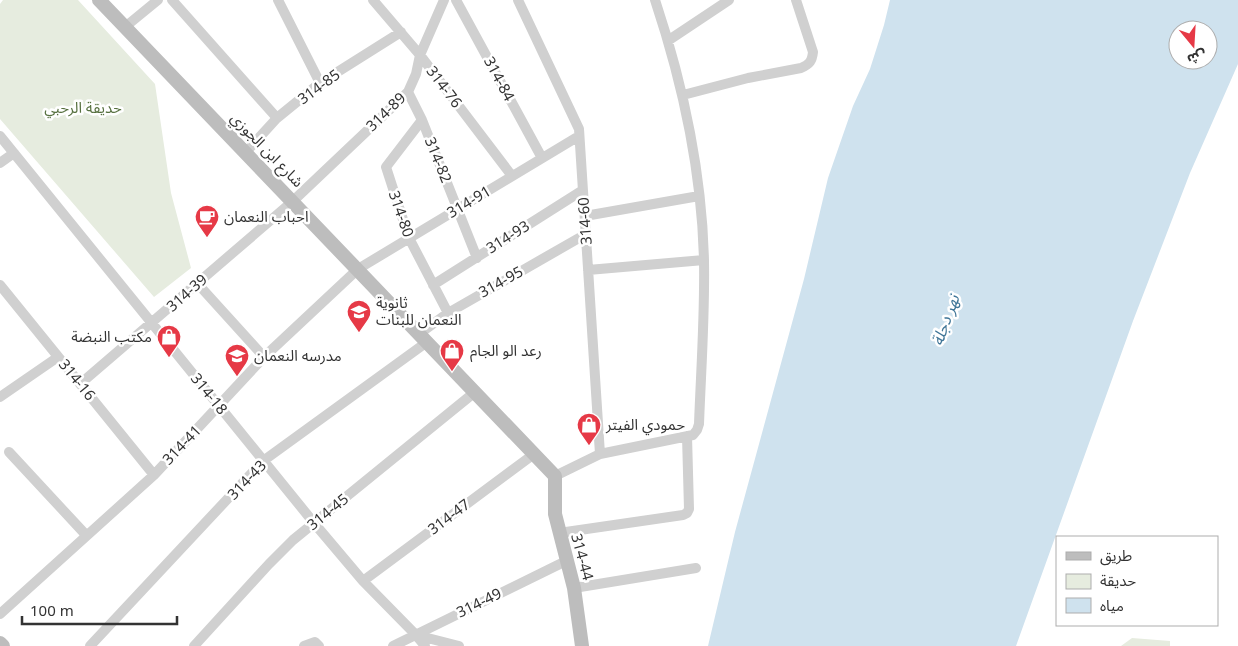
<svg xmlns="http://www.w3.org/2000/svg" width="1238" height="646" viewBox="0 0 1238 646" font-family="'Noto Sans','Noto Sans Arabic',sans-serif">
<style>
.green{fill:#e6ecdf}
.water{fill:#cfe2ee;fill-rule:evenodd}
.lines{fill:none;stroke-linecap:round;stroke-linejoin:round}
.street{stroke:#d0d0d0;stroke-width:10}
.secondary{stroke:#bdbdbd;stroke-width:14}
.labels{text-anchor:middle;stroke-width:5;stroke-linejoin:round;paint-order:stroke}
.street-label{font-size:15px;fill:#333;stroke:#fff}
.park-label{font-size:15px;fill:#56703f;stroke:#fff}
.poi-label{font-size:15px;fill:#333;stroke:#fff;text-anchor:start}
.water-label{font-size:16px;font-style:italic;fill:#3f7597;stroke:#fff}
</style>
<rect width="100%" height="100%" fill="#fff"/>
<path class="green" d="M3 0H78L155 84 171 193 191 268 154 297 0 119V4Z
M1132 638 1170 641V646H1121Z"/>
<path class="water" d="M890 0H1238V64L1190 173 1133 321 1016 646H708L735 532 804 279 828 178 853 106 870 69 884 25ZM1178 30H1208V60H1178Z"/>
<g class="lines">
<path class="street" d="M172 0 277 118
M278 0 320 83
M373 0 420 55 512 176
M456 0 542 158
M518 0 579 129 600 454
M125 27 158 0
M669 40 729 0
M408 92 422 120 477 258
M683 95 748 78 801 68C810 64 812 61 813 52L796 0
M422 120 386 167 409 238 448 313
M0 136 314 523 363 581 416 635 425 646
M246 152 277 118 320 83 401 32
M0 163 14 153
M585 216 699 196
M588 270 704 260
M197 283 264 357
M0 285 154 475
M433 285 583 190
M419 334 448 313 586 234
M80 384 293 201 408 92 416 74 420 55 444 0
M0 397 58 357
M9 452 86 535
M555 476 600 454 693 435 697 430 699 424C701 370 705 315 704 261 702 172 683 84 655 0
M559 533 683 515 687 513 689 509 687 436
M363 581 534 454
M574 588 696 568
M0 614 154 475 264 357 358 269 579 136
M416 635 459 646
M90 646 263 461 427 342
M194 646 269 564 293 540 475 392
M304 646 315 642 319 646
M393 646 566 561"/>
<path class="secondary" d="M99 0 555 476V514L574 588 582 646
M0 643 3 646"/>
</g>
<defs>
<symbol id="cafe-pin" viewBox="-11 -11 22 30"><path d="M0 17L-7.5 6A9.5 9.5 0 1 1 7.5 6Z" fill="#e63946" stroke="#fff"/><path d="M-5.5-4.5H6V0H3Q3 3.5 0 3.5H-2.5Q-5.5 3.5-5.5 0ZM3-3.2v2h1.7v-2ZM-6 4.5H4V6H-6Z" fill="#fff"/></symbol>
<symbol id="school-pin" viewBox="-11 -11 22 30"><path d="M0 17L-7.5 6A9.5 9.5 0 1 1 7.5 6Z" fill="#e63946" stroke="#fff"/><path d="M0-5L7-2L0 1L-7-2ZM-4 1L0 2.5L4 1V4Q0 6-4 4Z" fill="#fff"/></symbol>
<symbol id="shop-pin" viewBox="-11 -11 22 30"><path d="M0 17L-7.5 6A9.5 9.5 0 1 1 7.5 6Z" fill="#e63946" stroke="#fff"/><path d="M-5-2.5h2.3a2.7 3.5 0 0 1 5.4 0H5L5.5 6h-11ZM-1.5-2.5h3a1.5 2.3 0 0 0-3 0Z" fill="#fff"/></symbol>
</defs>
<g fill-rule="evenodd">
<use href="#cafe-pin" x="193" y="203" width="28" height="38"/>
<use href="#school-pin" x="345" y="298" width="28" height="38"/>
<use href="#shop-pin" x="155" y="323" width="28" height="38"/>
<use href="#shop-pin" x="438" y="337" width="28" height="38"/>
<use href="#school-pin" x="223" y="342" width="28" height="38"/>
<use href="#shop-pin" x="575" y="411" width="28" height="38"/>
</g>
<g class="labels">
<g class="street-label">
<text transform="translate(499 79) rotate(62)" y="5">314-84</text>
<text transform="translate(319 87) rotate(-36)" y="5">314-85</text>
<text transform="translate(444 87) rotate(53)" y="5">314-76</text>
<text transform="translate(386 112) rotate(-44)" y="5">314-89</text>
<text transform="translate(267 150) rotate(46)" y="5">شارع ابن الجوزي</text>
<text transform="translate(438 160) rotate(68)" y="5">314-82</text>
<text transform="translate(469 202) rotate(-31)" y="5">314-91</text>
<text transform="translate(401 214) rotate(71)" y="5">314-80</text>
<text transform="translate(585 221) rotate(-94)" y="5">314-60</text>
<text transform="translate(508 237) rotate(-32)" y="5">314-93</text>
<text transform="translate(501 282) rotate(-29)" y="5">314-95</text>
<text transform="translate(187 293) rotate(-41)" y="5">314-39</text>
<text transform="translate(77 380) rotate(51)" y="5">314-16</text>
<text transform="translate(209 394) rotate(51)" y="5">314-18</text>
<text transform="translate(182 445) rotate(-46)" y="5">314-41</text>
<text transform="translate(247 480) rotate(-46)" y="5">314-43</text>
<text transform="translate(328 512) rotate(-39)" y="5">314-45</text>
<text transform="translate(449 517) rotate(-37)" y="5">314-47</text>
<text transform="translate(582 557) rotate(75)" y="5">314-44</text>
<text transform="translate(479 603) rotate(-26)" y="5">314-49</text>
</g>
<g class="park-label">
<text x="83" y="113">حديقة الرحبي</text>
</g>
<g class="poi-label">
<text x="224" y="222">احباب النعمان</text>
<text x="376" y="308">ثانوية<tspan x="376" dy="17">النعمان للبنات</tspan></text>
<text x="152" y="342" text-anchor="end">مكتب النبضة</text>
<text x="470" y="356">رعد الو الجام</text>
<text x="254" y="361">مدرسه النعمان</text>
<text x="606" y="430">حمودي الفيتر</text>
</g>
<g class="water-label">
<text transform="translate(945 320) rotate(-70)" y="6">نهر دجلة</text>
</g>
</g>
<rect x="1056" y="536" width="162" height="90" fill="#ffffff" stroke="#adadad"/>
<rect x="1066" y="552" width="25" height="8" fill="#bdbdbd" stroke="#adadad"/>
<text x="1100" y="561" font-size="15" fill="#333333">طريق</text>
<rect x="1066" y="574" width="25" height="15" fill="#e6ecdf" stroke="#adadad"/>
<text x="1100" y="586" font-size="15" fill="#333333">حديقة</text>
<rect x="1066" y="598" width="25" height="15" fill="#cfe2ee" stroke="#adadad"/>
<text x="1100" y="611" font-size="15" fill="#333333">مياه</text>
<g transform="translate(1193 45) rotate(162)"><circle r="24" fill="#ffffff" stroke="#adadad"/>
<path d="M0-4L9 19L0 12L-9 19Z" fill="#e63946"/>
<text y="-8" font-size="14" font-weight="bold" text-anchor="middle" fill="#333333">ش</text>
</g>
<path d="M22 616v8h155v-8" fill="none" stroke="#333333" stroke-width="2.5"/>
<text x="30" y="616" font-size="15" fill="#333333" stroke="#ffffff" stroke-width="4" paint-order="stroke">100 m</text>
</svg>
